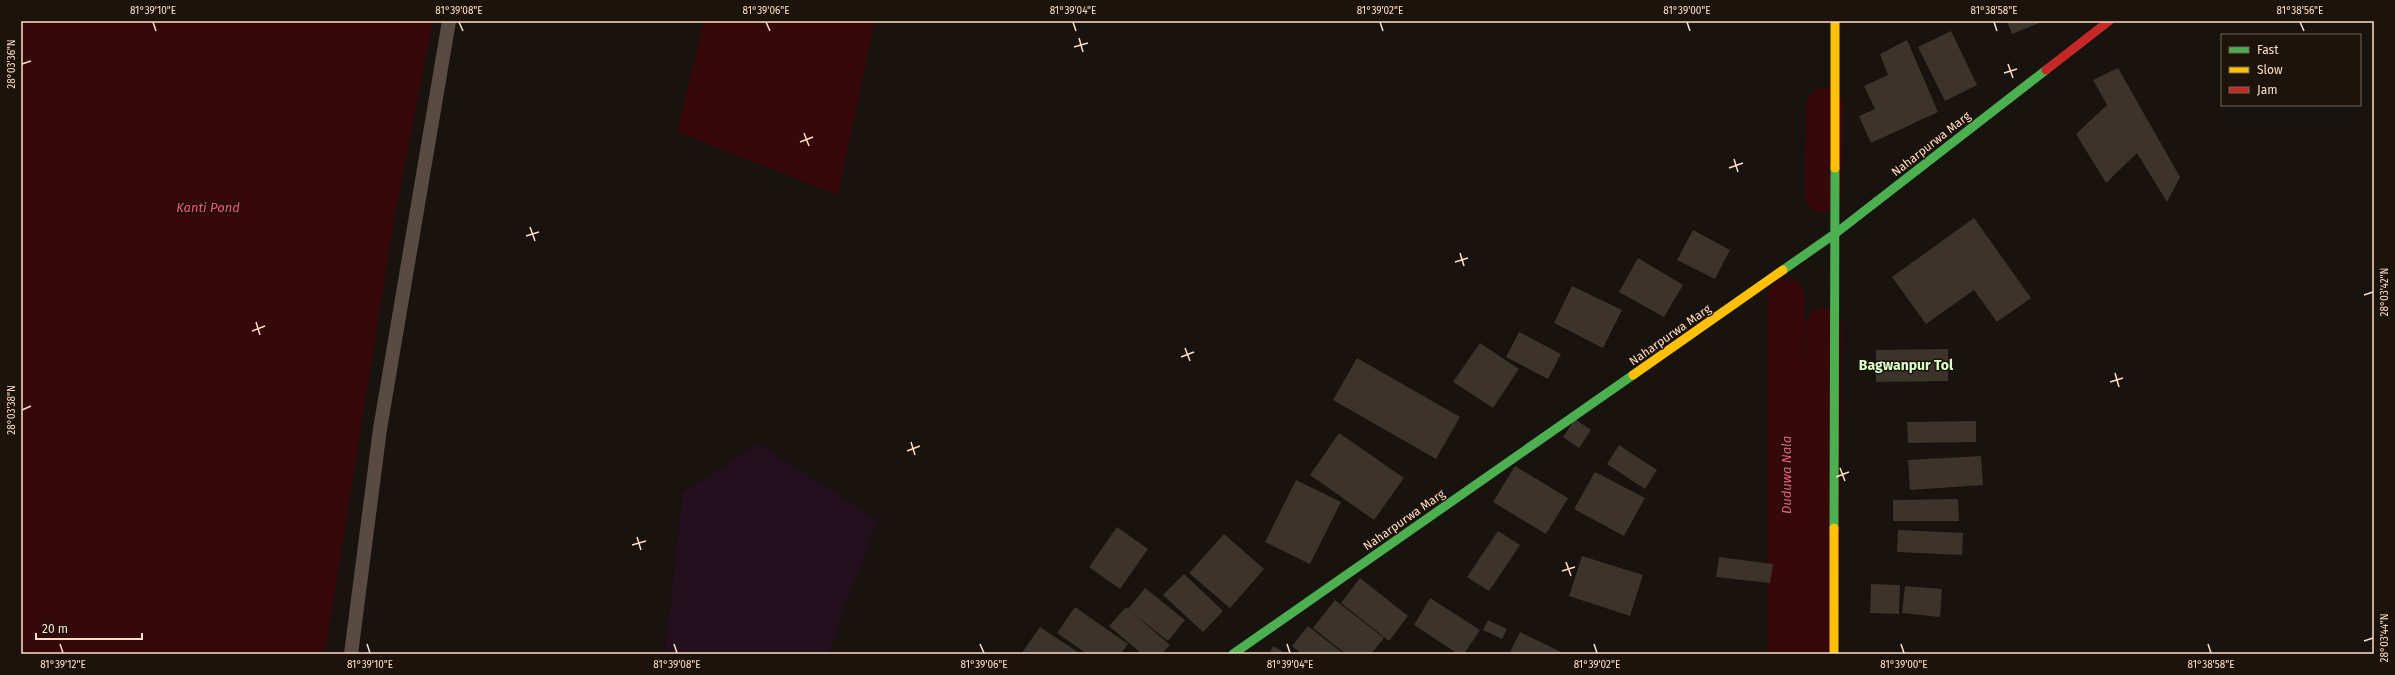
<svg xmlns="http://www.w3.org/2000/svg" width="2395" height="675" viewBox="0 0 2395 675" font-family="'Fira Sans',sans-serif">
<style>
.green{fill:#240f1e}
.water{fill:#36080a}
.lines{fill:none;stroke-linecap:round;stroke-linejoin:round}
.canal{stroke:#36080a;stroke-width:37}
.building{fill:#3c332b}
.lane{stroke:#594b43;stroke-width:14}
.fast{stroke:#4caf50;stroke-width:9}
.slow{stroke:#ffc107;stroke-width:9}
.jam{stroke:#c62828;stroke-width:9}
.ticks{fill:none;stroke:#ffdec6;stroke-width:1.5}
.labels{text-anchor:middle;stroke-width:3;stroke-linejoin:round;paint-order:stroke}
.street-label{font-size:12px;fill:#ffdec6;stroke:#1c130b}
.water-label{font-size:13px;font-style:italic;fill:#ff547a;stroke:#1c130b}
.quarter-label{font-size:14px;font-weight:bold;fill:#daffc8;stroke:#1c130b}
.neatline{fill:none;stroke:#ffdec6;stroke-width:1.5}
.ticks-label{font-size:10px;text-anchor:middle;fill:#ffdec6}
</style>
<rect width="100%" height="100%" fill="#18130f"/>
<path class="green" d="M759 444 877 520 828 654H665L683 492Z"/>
<path class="water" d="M21 21H433L395 215 325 654H21Z
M704 21H875L838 195 677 132Z"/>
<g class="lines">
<path class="canal" d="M1823 194 1825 106
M1786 654V297
M1820 654 1824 326"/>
</g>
<path class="building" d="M2007 21H2044L2012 34Z
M1951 31 1977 85 1945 101 1918 47Z
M1907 40 1938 112 1871 143 1859 116 1875 109 1864 86 1888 75 1880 54Z
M2118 68 2180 177 2167 202 2137 153 2106 183 2076 134 2107 105 2093 80Z
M1974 218 2031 298 1997 322 1974 290 1926 324 1892 277Z
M1693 230 1730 250 1715 279 1677 260Z
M1638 258 1683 285 1664 317 1619 292Z
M1572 286 1622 310 1603 348 1554 323Z
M1519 332 1561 354 1548 379 1506 357Z
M1480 343 1519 369 1493 408 1453 382Z
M1948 349V381L1876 382V350Z
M1357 358 1460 417 1436 459 1333 400Z
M1575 419 1591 430 1579 448 1563 437Z
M1976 421V442L1908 443 1907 422Z
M1339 433 1404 478 1374 520 1310 475Z
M1619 445 1657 470 1645 489 1607 464Z
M1981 456 1983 485 1910 490 1908 460Z
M1515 466 1568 498 1546 534 1493 502Z
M1595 472 1645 498 1624 536 1574 509Z
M1296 480 1341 502 1310 564 1265 542Z
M1958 499 1959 521H1893V500Z
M1117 527 1148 549 1120 589 1089 567Z
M1898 530 1963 533 1962 555 1897 552Z
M1498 531 1520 545 1489 591 1467 577Z
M1224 534 1264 569 1230 608 1189 573Z
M1582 556 1643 575 1630 616 1569 596Z
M1719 557 1773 564 1770 583 1716 577Z
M1184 574 1223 611 1203 632 1163 595Z
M1360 578 1408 616 1389 641 1341 603Z
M1871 584 1900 585 1899 614 1870 613Z
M1905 586 1942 589 1940 617 1902 613Z
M1145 588 1185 620 1168 641 1128 609Z
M1430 598 1480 630 1464 654H1458L1414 625Z
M1335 600 1384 638 1371 654H1346L1313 628Z
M1075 607 1128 644 1121 654H1087L1057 633Z
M1126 607 1170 645 1162 654H1142L1109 626Z
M1488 620 1507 629 1502 639 1483 630Z
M1308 626 1344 654H1302L1292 646Z
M1040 627 1081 654H1021Z
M1520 632 1561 652 1560 654H1515L1510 652Z
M1273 646 1287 654H1269Z"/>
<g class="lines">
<path class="lane" d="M351 654 380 429 449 21"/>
<path class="fast" d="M1783 270 1836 233 2046 70
M1834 528 1835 168
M1233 654 1633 375"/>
<path class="slow" d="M1835 168V21
M1633 375 1783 270
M1834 654V528"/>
<path class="jam" d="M2046 70 2109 21"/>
</g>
<path class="ticks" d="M153 22 156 31M459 22 463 31M766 22 770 31M1073 22 1076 31M1380 22 1383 31M1687 22 1690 31M1994 22 1997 31M2300 22 2304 31M1079 38 1083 52M1074 47 1088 43M22 64 31 61M2008 64 2013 78M2004 73 2017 69M804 133 809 146M800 142 813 137M1734 159 1738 172M1729 168 1743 163M530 227 535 241M526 236 539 232M1460 253 1464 266M1455 262 1468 258M2364 295 2373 292M256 322 260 335M252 331 265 326M1185 348 1190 361M1181 357 1194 352M2115 373 2119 387M2110 382 2123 378M22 410 31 406M911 442 915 455M907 451 920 446M1840 468 1845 481M1836 477 1849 472M637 537 641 550M632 545 646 541M1566 562 1571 576M1562 571 1575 567M2364 641 2373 638M60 644 63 653M367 644 370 653M674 644 677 653M980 644 984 653M1287 644 1290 653M1594 644 1597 653M1901 644 1904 653M2208 644 2211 653"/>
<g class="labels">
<g class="street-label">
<text transform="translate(1931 144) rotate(-38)" y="4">Naharpurwa Marg</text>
<text transform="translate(1670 335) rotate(-35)" y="4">Naharpurwa Marg</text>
<text transform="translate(1404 520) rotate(-35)" y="4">Naharpurwa Marg</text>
</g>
<g class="water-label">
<text x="208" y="212">Kanti Pond</text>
<text transform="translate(1786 475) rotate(-90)" y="5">Duduwa Nala</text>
</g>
<g class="quarter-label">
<text x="1906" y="370">Bagwanpur Tol</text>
</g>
</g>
<rect width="2395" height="675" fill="none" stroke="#1c130b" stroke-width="44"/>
<rect x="2221" y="34" width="140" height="72" fill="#1c130b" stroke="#776456"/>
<rect x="2229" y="47" width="20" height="6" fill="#4caf50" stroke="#776456"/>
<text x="2257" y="54" font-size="12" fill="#ffdec6">Fast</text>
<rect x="2229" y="67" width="20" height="6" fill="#ffc107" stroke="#776456"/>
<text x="2257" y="74" font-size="12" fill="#ffdec6">Slow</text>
<rect x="2229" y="87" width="20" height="6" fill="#c62828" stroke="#776456"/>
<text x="2257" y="94" font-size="12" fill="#ffdec6">Jam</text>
<path d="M36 633v6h106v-6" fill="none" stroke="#ffdec6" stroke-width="2"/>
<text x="42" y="633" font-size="12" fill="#ffdec6" stroke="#1c130b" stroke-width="3" paint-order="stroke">20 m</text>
<rect x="22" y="22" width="2351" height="631" class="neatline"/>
<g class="ticks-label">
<text x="153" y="14">81°39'10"E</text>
<text x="459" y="14">81°39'08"E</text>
<text x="766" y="14">81°39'06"E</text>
<text x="1073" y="14">81°39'04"E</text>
<text x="1380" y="14">81°39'02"E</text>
<text x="1687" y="14">81°39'00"E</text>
<text x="1994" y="14">81°38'58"E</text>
<text x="2300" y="14">81°38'56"E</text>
<text transform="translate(11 64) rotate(-90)" y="4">28°03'36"N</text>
<text transform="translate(2384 292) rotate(-90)" y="4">28°03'42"N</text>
<text transform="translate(11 410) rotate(-90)" y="4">28°03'38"N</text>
<text transform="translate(2384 638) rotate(-90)" y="4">28°03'44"N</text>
<text x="63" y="668">81°39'12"E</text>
<text x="370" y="668">81°39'10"E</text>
<text x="677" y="668">81°39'08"E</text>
<text x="984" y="668">81°39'06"E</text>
<text x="1290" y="668">81°39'04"E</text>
<text x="1597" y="668">81°39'02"E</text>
<text x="1904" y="668">81°39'00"E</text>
<text x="2211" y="668">81°38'58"E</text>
</g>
</svg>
